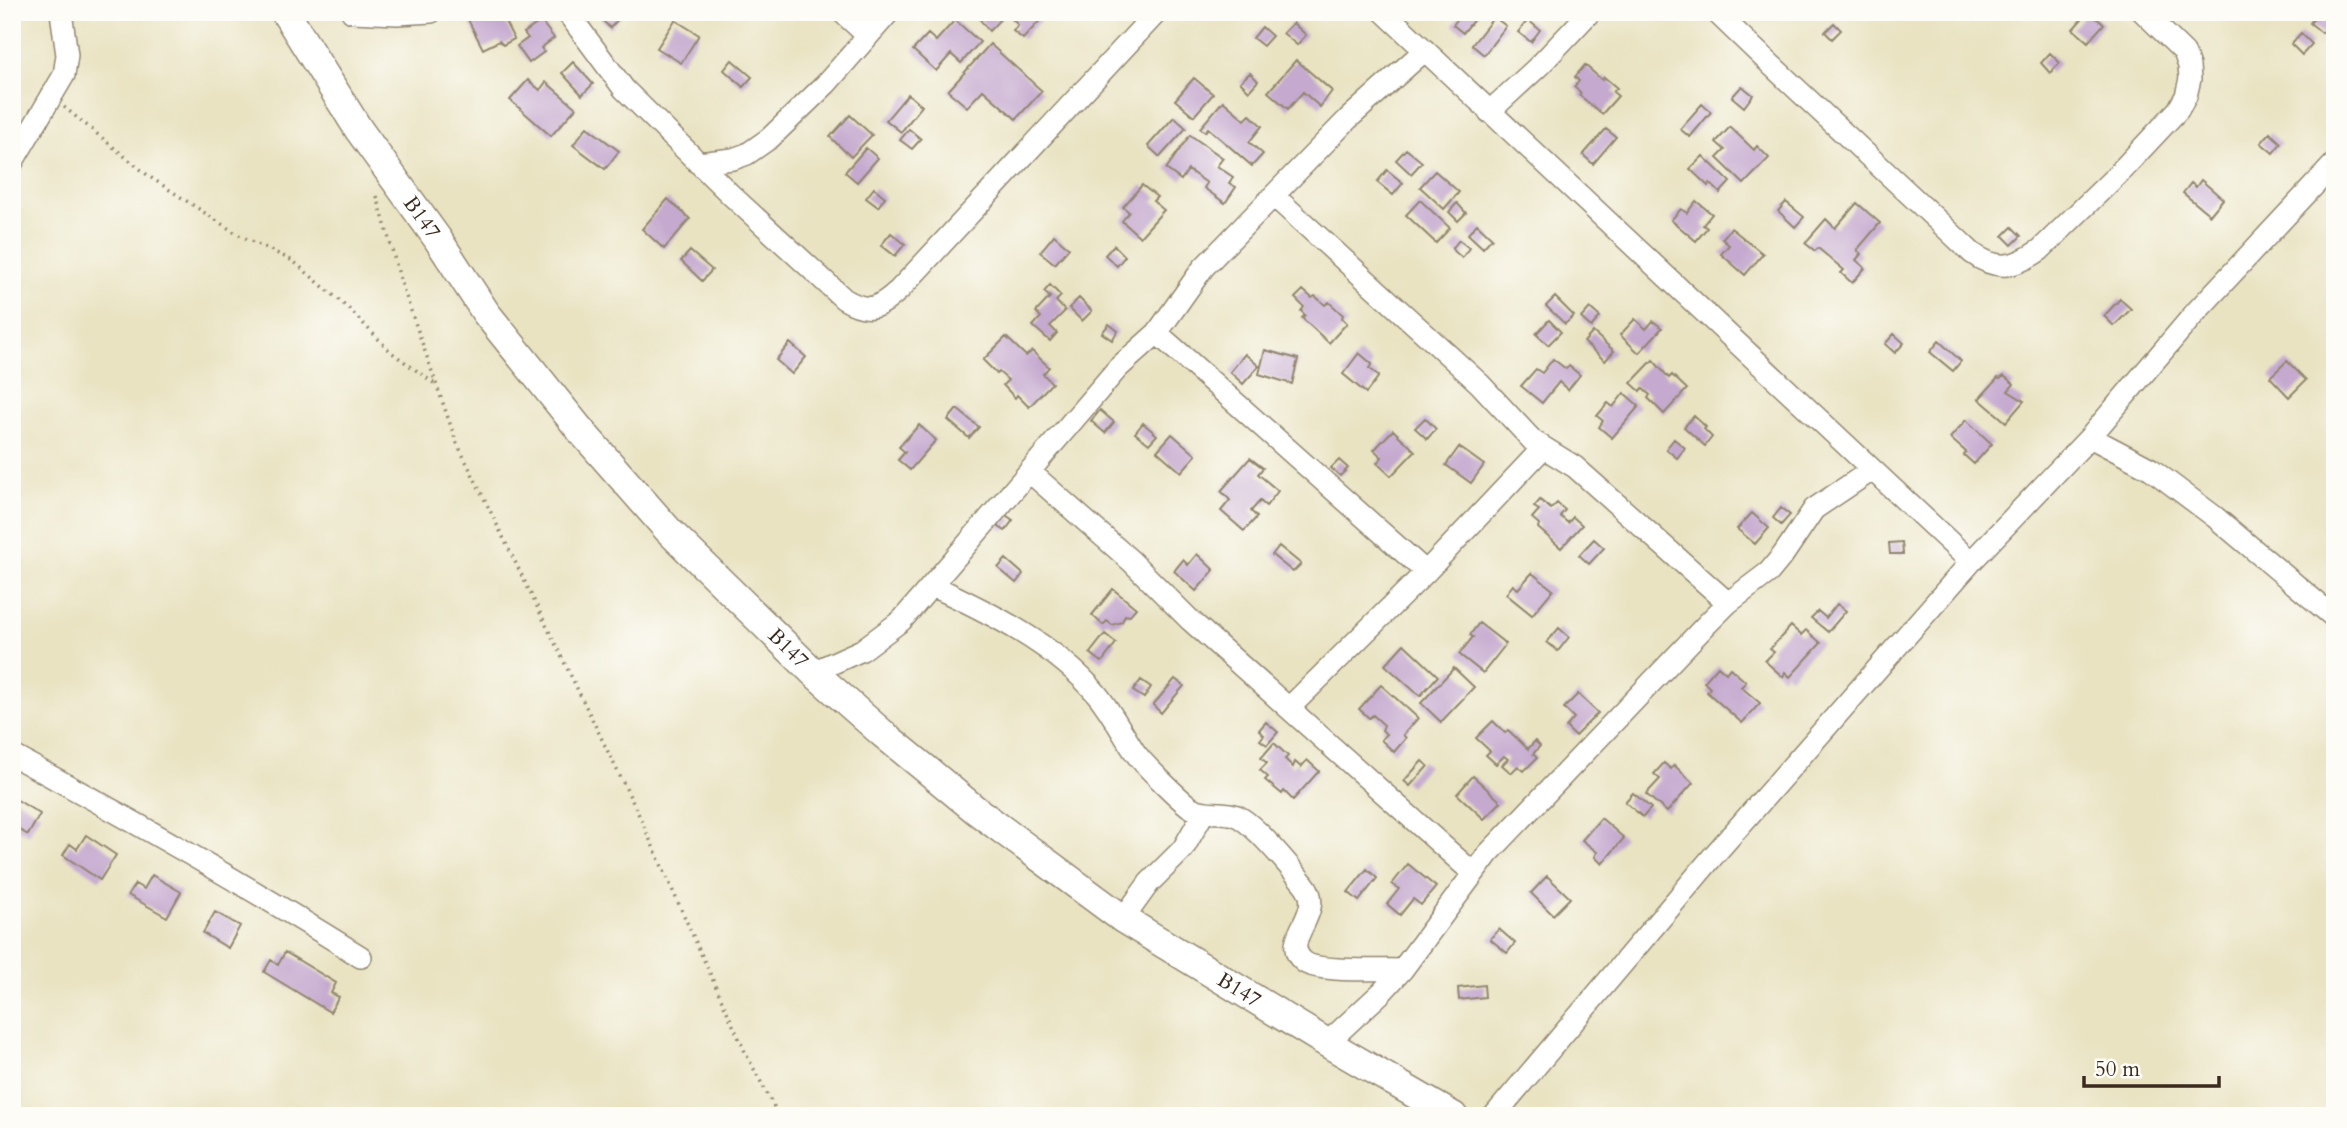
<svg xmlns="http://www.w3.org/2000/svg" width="2347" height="1128" viewBox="0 0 2347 1128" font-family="Cardo,serif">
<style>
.building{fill:#c5a9cf}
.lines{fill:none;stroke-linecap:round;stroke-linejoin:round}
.minor-casing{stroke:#928670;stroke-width:24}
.major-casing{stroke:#928670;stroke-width:31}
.path{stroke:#928670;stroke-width:3.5;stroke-dasharray:2 5;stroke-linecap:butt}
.minor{stroke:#fff;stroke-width:21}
.major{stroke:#fff;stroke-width:28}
.labels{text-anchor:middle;stroke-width:5;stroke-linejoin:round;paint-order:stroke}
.street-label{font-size:21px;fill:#3b2a1e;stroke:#fdfcf7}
</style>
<rect width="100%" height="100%" fill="#fdfcf7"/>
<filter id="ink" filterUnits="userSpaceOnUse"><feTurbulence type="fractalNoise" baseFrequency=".0143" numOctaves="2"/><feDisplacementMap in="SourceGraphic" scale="14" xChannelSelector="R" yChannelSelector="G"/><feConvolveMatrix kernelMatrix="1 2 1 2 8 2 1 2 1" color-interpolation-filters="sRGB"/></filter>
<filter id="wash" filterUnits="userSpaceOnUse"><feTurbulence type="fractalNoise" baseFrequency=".00686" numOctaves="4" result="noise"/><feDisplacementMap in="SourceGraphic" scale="28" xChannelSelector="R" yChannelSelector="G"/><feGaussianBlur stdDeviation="1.57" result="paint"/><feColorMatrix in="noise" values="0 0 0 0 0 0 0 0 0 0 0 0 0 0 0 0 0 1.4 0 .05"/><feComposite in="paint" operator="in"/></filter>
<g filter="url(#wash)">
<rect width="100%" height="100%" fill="#e9e3c2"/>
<g id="blocks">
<path class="building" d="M464 12H500L514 39 503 45 499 41 483 49Z
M607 12H625L610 28 601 19Z
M974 12H1007L989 31Z
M1018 12H1039L1044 16 1023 39 1013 31 1018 25 1012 19Z
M1463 12H1480L1463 33 1453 25Z
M2088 12 2104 24 2088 42 2073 29Z
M2314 12H2331L2324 20 2329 24 2322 33 2310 23 2317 15Z
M1494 17 1506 26 1484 55 1472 45Z
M675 20 699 35 681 63 657 48Z
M955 20 980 42 961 63 951 54 936 71 913 50 928 34 936 41Z
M1528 20 1540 30 1531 42 1518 32Z
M541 21 554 38 541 48 544 52 529 63 517 46 528 38 524 33Z
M1293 23 1306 35 1297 45 1283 33Z
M1834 23 1841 30 1832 39 1825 32Z
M1262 27 1272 36 1263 46 1253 38Z
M2301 33 2312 44 2302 55 2291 44Z
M990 44 1042 91 1016 119 983 90 967 107 948 91Z
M2050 53 2060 63 2050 73 2041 63Z
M732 60 752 77 743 87 724 70Z
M1296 60 1332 91 1320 107 1303 92 1288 109 1268 92Z
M573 62 593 84 582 95 562 73Z
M1585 65 1602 80 1604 77 1617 88 1613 92 1618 96 1602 114 1579 95 1581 93 1574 87 1579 81 1575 77Z
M1250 73 1258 81 1249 91 1240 82Z
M1194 78 1213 94 1194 116 1175 100Z
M528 80 540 90 546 82 576 108 551 136 510 100Z
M1742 86 1753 95 1744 107 1732 97Z
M908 94 922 106 901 132 886 120Z
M1223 101 1245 120 1250 115 1262 126 1249 142 1263 154 1252 166 1208 128 1205 132 1200 128Z
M1702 104 1711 112 1690 137 1680 129Z
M850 115 872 135 851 157 830 137Z
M1174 117 1186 128 1160 157 1148 146Z
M587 127 619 151 605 169 573 145Z
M1730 127 1754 150 1757 146 1769 158 1744 184 1717 158 1725 150 1716 142Z
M909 129 921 139 912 149 900 140Z
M1606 129 1616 137 1593 164 1583 155Z
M2270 133 2281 143 2273 153 2261 143Z
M1190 135 1223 158 1217 166 1233 177 1229 183 1236 187 1225 203 1204 188 1207 183 1188 170 1181 180 1166 169Z
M866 148 878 158 857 182 845 172Z
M1406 149 1422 162 1411 174 1396 160Z
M1703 156 1730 182 1720 193 1710 183 1708 186 1690 169Z
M1387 170 1403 183 1393 195 1377 182Z
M1435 171 1459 192 1444 209 1420 187Z
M2201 180 2223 199 2210 215 2183 193 2191 183 2196 187Z
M1142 185 1157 197 1153 201 1164 210 1140 237 1122 221 1129 212 1123 207Z
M874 188 885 197 878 207 866 198Z
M668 199 690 219 664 249 642 229Z
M1420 200 1450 228 1436 243 1406 215Z
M1696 201 1712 214 1703 225 1707 228 1696 241 1671 220 1681 209 1687 213Z
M1786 202 1804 217 1795 227 1778 211Z
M1457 203 1466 213 1458 221 1449 212Z
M1857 203 1880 223 1857 250 1861 254 1856 260 1865 268 1852 283 1841 273 1844 270 1818 248 1815 251 1805 243 1826 219 1835 228Z
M1477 224 1492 238 1483 248 1468 234Z
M2012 227 2021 236 2012 245 2003 236Z
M1731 228 1763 254 1745 275 1721 254 1729 245 1722 239Z
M891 233 905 244 895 256 881 245Z
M1054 235 1069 248 1055 264 1040 252Z
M1459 240 1469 248 1462 258 1452 249Z
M1114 245 1125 256 1117 266 1105 255Z
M690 251 712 270 702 281 681 261Z
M1050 285 1061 296 1056 301 1065 311 1050 326 1057 333 1050 341 1033 326 1041 317 1036 312 1050 297 1044 292Z
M1303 290 1312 298 1315 296 1325 305 1329 302 1343 315 1342 318 1347 323 1329 343 1302 318 1305 315 1301 311 1304 307 1295 298Z
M1555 297 1574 316 1565 324 1546 306Z
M1079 298 1092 311 1082 321 1069 308Z
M2120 299 2131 309 2114 326 2104 316Z
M1590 308 1600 317 1591 327 1581 318Z
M1635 319 1646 329 1653 321 1662 328 1639 353 1620 335Z
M1549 320 1561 332 1548 345 1536 334Z
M1109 324 1118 331 1112 340 1102 333Z
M1593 332 1614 351 1605 361 1584 342Z
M1894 334 1904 343 1895 353 1885 344Z
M1006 337 1026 356 1032 351 1049 367 1043 374 1052 383 1029 407 1017 395 1015 398 1003 385 1008 380 999 372 997 374 983 360Z
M1939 341 1961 361 1953 371 1930 352Z
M790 343 806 357 792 374 776 360Z
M1265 350 1298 359 1292 384 1259 374Z
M1359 353 1372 364 1369 368 1379 376 1366 393 1343 374Z
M1245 354 1259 366 1243 384 1230 372Z
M1553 359 1566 369 1569 366 1580 375 1568 390 1559 382 1542 403 1521 386 1536 369 1542 373Z
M1653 360 1669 378 1672 375 1687 389 1664 414 1648 398 1650 395 1642 388 1640 391 1631 383Z
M2287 361 2306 380 2289 397 2270 377Z
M2004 376 2014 384 2008 391 2024 401 2006 422 1979 399 1998 378 2000 379Z
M1624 393 1639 406 1612 438 1599 427 1603 421 1597 416 1608 403 1613 407Z
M957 409 979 427 969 438 948 420Z
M1100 410 1114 422 1105 433 1091 421Z
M1694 416 1706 427 1704 429 1712 437 1705 446 1684 427Z
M1425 418 1436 429 1427 439 1415 428Z
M1966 420 1992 444 1974 464 1964 455 1966 452 1950 438Z
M1143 423 1157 435 1149 444 1135 433Z
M919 425 936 440 910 470 898 460 905 452 899 447Z
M1393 430 1415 451 1391 476 1377 463 1382 457 1374 450Z
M1172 434 1196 455 1181 472 1157 451Z
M1674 439 1685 448 1677 458 1666 449Z
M1459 447 1484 465 1471 483 1446 465Z
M1250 458 1263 468 1258 474 1278 491 1266 506 1260 501 1251 511 1257 517 1244 531 1221 511 1230 500 1221 491Z
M1339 460 1348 468 1340 476 1331 468Z
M1540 500 1551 509 1557 503 1565 510 1560 516 1568 523 1573 517 1582 525 1561 548 1538 528 1539 524 1532 518 1539 510 1534 507Z
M1781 508 1790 515 1781 525 1773 518Z
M1752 513 1769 528 1755 544 1737 529Z
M1004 514 1013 520 1005 531 996 525Z
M1594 539 1604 548 1589 564 1579 555Z
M1902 542 1903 554H1890L1889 543Z
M1279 546 1301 564 1293 572 1272 555Z
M1197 554 1214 570 1196 591 1174 571 1183 560 1188 565Z
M1006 559 1023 574 1016 583 998 568Z
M1532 573 1553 590 1532 615 1506 594 1513 585 1518 589Z
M1113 589 1136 608 1129 616 1125 615 1122 622 1112 625 1107 621 1103 625 1092 615Z
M1837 604 1846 611 1828 632 1811 618 1818 611 1826 618Z
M1479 623 1506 644 1483 673 1459 654 1473 637 1470 635Z
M1791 626 1801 635 1806 630 1821 643 1790 677 1785 672 1783 677 1765 661 1774 652 1770 649Z
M1559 628 1569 637 1558 651 1547 642Z
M1105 634 1116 643 1102 662 1090 653Z
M1404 644 1438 676 1420 696 1385 665Z
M1718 666 1726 673 1730 668 1746 682 1741 687 1760 703 1742 723 1707 692 1710 688 1704 682Z
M1454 668 1474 687 1441 722 1421 703Z
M1175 679 1184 686 1161 713 1153 705Z
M1141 680 1151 687 1144 698 1133 691Z
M1381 685 1418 718 1403 735 1406 738 1394 752 1381 740 1386 734 1382 730 1384 725 1373 715 1369 718 1359 709Z
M1578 694 1598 713 1575 736 1566 727 1574 718 1564 708Z
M1493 721 1505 733 1508 730 1528 749 1535 741 1540 746 1533 754 1537 758 1524 771 1518 766 1511 773 1502 765 1508 759 1504 756 1496 764 1486 755 1490 751 1476 738Z
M1266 722 1278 732 1267 745 1260 740 1264 735 1259 730Z
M1274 743 1288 756 1285 759 1293 767 1295 762 1301 767 1307 760 1319 771 1293 800 1284 791 1282 794 1265 780 1268 777 1260 770 1267 763 1261 758Z
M1422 761 1428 766 1410 786 1404 781Z
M1664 763 1671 769 1674 765 1693 783 1667 812 1646 794 1660 779 1654 774Z
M1473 776 1501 802 1484 819 1457 794Z
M1633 793 1651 808 1643 817 1625 802Z
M14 798 40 814 28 835 12 825Z
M1601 818 1624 838 1602 864 1595 857 1597 852 1582 840Z
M86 835 116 855 100 880 63 855 70 844 77 849Z
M1408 864 1436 887 1421 905 1413 899 1400 915 1387 904 1399 889 1392 884Z
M1367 869 1377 878 1359 901 1348 892Z
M152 875 181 892 167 917 128 895 135 884 144 889Z
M1547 876 1570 898 1553 915 1531 893Z
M215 912 240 926 228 948 203 933Z
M1499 929 1515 943 1507 953 1490 939Z
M285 952 336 983 331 993 339 997 330 1012 264 972 271 960 278 965Z
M1484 985 1485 997 1459 1000 1458 988Z"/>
</g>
</g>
<g filter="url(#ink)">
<use href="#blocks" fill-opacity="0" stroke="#928670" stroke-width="2"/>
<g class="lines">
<defs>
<path id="minor" d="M352 12 397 14 431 12
M567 12 624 89 731 195 844 299C869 314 879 308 899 290L1157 12
M842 12 868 36
M1384 12 1971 562
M1716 12C1800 94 1887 172 1972 253 1998 272 2015 267 2040 250L2118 174 2178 110 2186 96 2190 79 2189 66 2184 52 2143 12
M1489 112 1541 64 1590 12
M12 163 64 75 67 55 61 12
M698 163 733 159 747 154 770 138 826 84 889 12
M1274 196 1480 384 1533 441 1575 467 1728 603
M1157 333 1426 572
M2090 437 2151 469 2215 517 2335 618
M1030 472 1131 561 1190 620 1473 873
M933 586C989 612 1055 645 1096 693 1111 711 1121 731 1134 751 1141 762 1179 799 1190 807 1204 816 1222 810 1237 816 1257 826 1289 866 1304 884 1328 913 1278 939 1303 961 1315 973 1382 969 1402 970
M813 672 862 650 902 620 1118 368 1157 333 1203 268 1348 119 1424 51
M1290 707 1426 572 1543 448
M12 755C130 819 247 885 361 957
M1123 919 1149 883 1183 849 1204 812
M1327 1043 1382 992 1402 970 1488 854 1708 623 1728 603 1769 572 1783 555 1814 509 1872 470
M1494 1116 1715 854 1971 562 2090 437 2195 313 2335 163"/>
<g id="major">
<path id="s1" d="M285 12 359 130 437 238 486 313 581 431 669 531 813 672 882 733 977 811 1123 919 1327 1043 1453 1116"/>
</g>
</defs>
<use href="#minor" class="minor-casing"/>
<use href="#major" class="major-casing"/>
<path class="path" d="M64 107 150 177 237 234 293 261 346 306 391 352 435 384
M377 196 401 282 456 441 638 813 746 1054 779 1116"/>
<use href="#minor" class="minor"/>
<use href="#major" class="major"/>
</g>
</g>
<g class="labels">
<g class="street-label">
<text dy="7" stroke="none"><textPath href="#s1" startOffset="247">B147</textPath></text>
<text dy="7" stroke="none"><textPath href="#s1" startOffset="814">B147</textPath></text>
<text dy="7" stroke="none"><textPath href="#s1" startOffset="1381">B147</textPath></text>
</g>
</g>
<rect width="2347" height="1128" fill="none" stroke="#fdfcf7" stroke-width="42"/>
<path d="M2084 1076v10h135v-10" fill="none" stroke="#3b2a1e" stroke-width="3.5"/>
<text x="2095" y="1076" font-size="21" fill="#3b2a1e" stroke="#fdfcf7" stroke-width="5" paint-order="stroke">50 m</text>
</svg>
